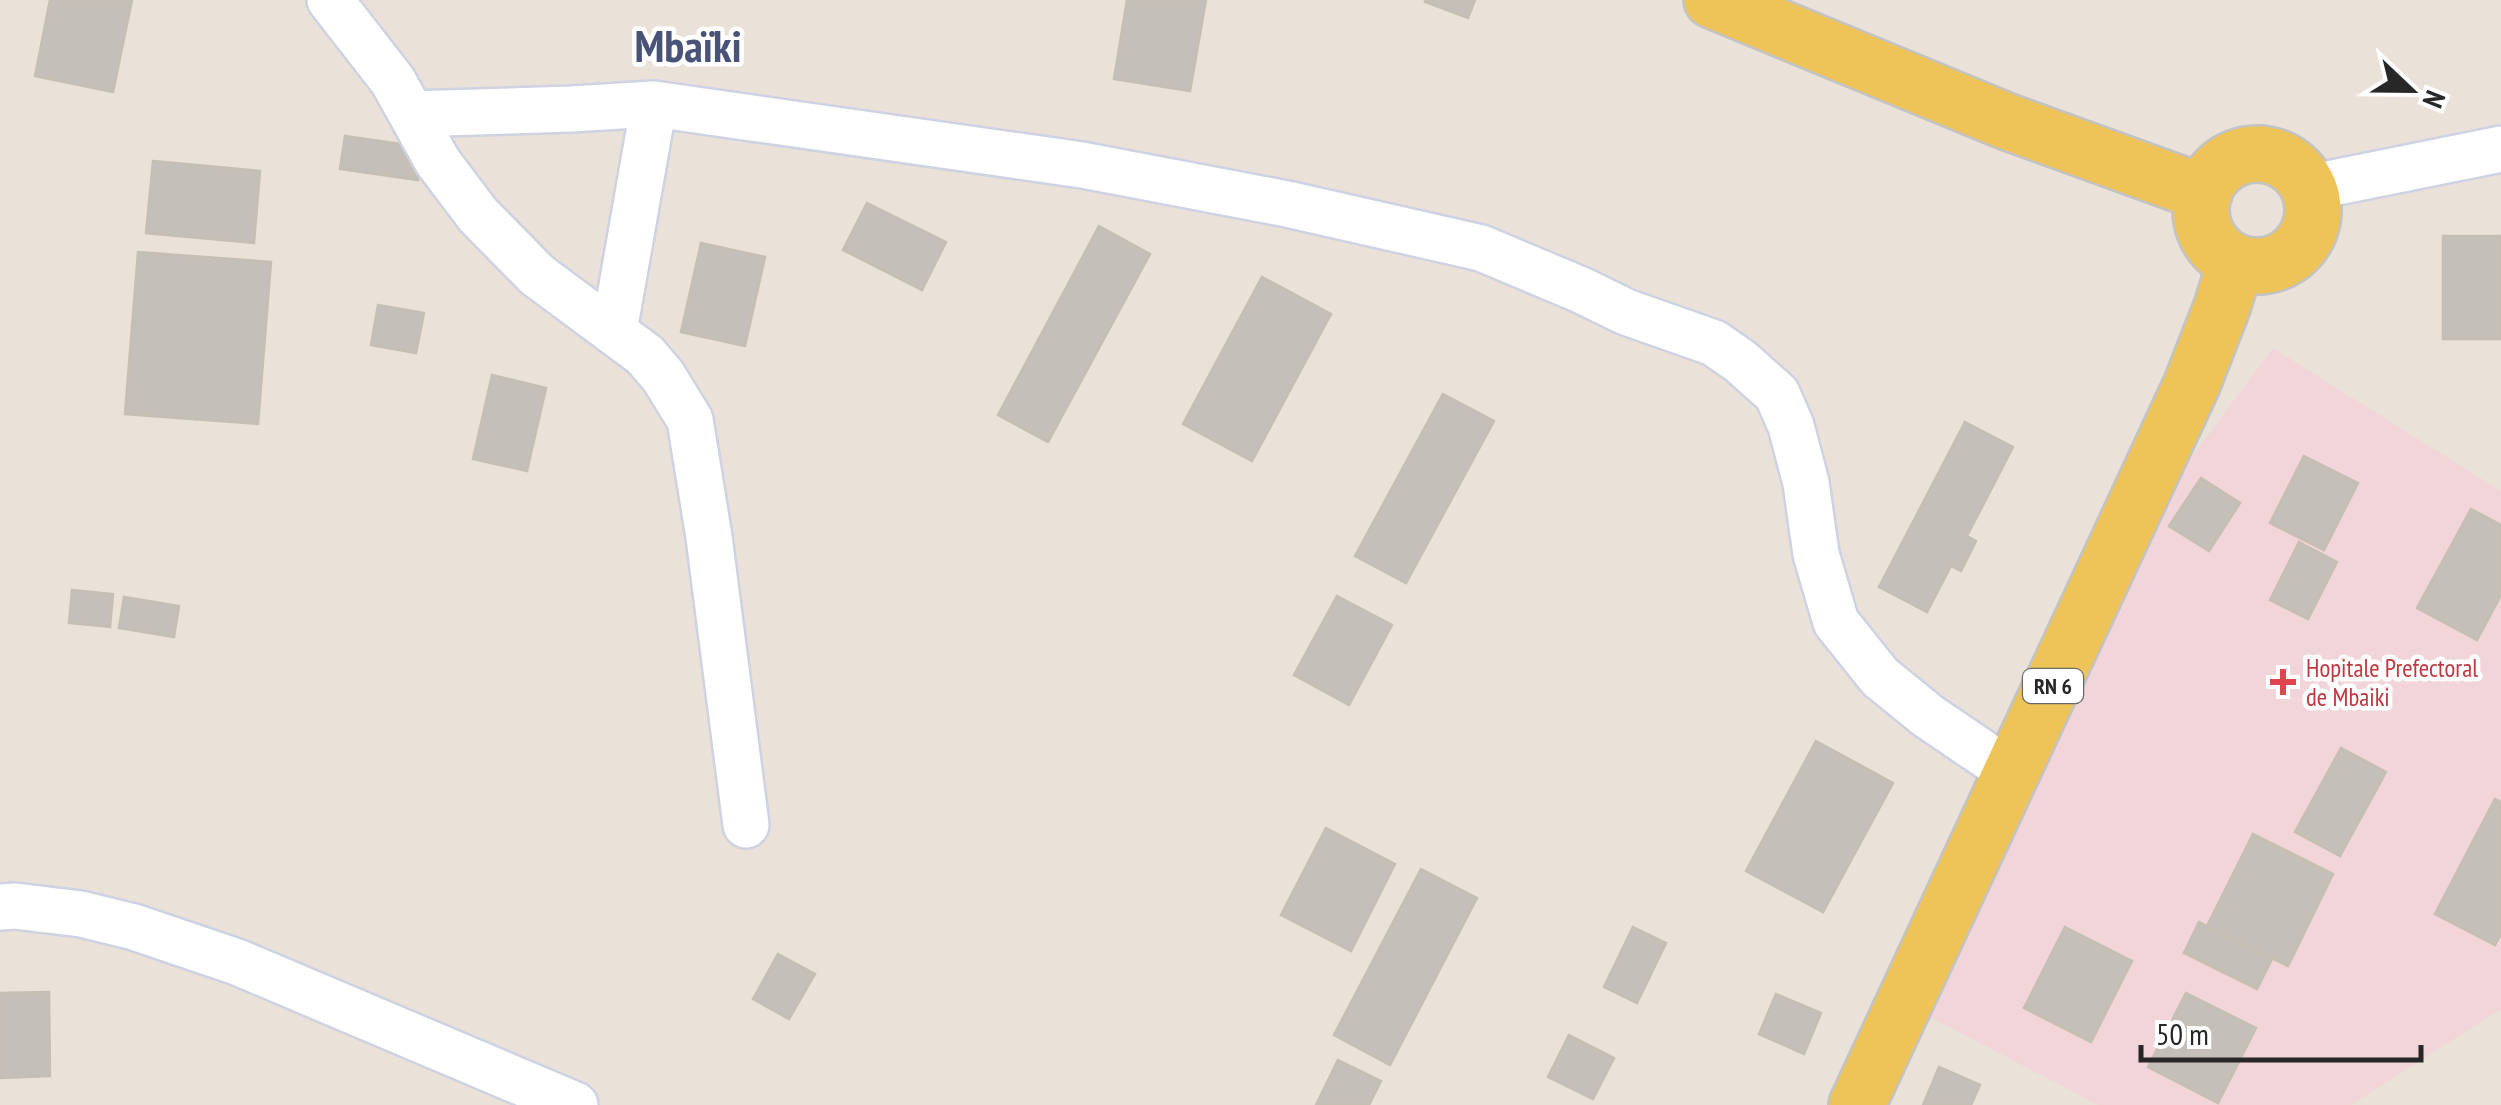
<svg xmlns="http://www.w3.org/2000/svg" width="2501" height="1105" viewBox="0 0 2501 1105" font-family="'PT Sans Narrow',sans-serif">
<style>
.medical{fill:#f1d5d8}
.building{fill:#c5bfb9;stroke:#c5beb3;stroke-width:2.5}
.lines{fill:none;stroke-linecap:round;stroke-linejoin:round}
.street-casing{stroke:#ced2e1;stroke-width:50}
.primary-casing{stroke:#c3c3c3;stroke-width:60}
.street{stroke:#fff;stroke-width:45}
.primary{stroke:#eec459;stroke-width:55}
.health-dot{fill:#e0444e;stroke:#fff;stroke-width:4}
.labels{text-anchor:middle;stroke-width:9;stroke-linejoin:round;paint-order:stroke}
.shield{fill:#fff;stroke:#686868;stroke-width:2.5}
.shield-label{font-size:22px;font-weight:bold;fill:#272727}
.health-label{font-size:25px;fill:#be3a42;stroke:#fff;text-anchor:start}
.town-label{font-size:45px;font-weight:bold;fill:#495377;stroke:#fff}
</style>
<rect width="100%" height="100%" fill="#eae2d9"/>
<path class="medical" d="M2273 348 2501 491V1009L2351 1105H2098L1930 1017 2026 793 2106 572Z"/>
<path class="building" d="M50 0H132L113 92 35 76Z
M1127 0H1206L1190 91 1114 79Z
M1425 0H1475L1468 18 1425 2Z
M345 136 422 147 418 180 340 169Z
M153 161 260 171 254 243 146 233Z
M867 203 946 242 922 290 843 250Z
M1099 226 1150 254 1048 442 998 415Z
M2443 236H2501V339H2443Z
M701 243 765 257 745 346 681 332Z
M138 252 271 262 258 424 125 414Z
M1262 277 1331 314 1252 461 1183 424Z
M378 305 424 313 416 353 371 345Z
M492 375 546 388 527 471 473 459Z
M1443 394 1494 421 1406 583 1355 556Z
M1965 422 2013 447 1967 536 1976 541 1961 571 1951 566 1927 612 1879 587Z
M2304 456 2358 483 2324 550 2270 523Z
M2201 478 2240 503 2209 551 2169 526Z
M2471 509 2501 525V595L2477 640 2417 608Z
M2299 542 2337 562 2308 619 2270 600Z
M72 590 113 594 110 627 69 623Z
M1337 596 1392 625 1349 705 1294 675Z
M124 597 179 606 174 637 119 628Z
M1816 741 1893 783 1823 912 1746 871Z
M2341 748 2386 772 2340 856 2295 832Z
M2495 799 2501 802V934L2495 945 2435 914Z
M1326 828 1395 864 1351 951 1281 915Z
M2253 834 2333 874 2288 966 2207 926Z
M1421 869 1477 898 1390 1065 1334 1035Z
M2199 922 2272 959 2257 989 2184 953Z
M1633 927 1666 943 1637 1003 1604 987Z
M2065 927 2132 961 2091 1042 2024 1008Z
M778 954 815 974 789 1019 753 999Z
M49 992 50 1076 0 1078V993Z
M2186 993 2256 1028 2218 1103 2148 1067Z
M1776 994 1821 1013 1804 1054 1759 1034Z
M1569 1035 1614 1058 1593 1099 1548 1077Z
M1338 1060 1381 1081 1369 1105H1316Z
M1939 1067 1980 1085 1971 1105H1923Z"/>
<g class="lines">
<defs>
<path id="street" d="M330 0 393 81 438 162 478 215 537 275 645 355 663 376 690 420 709 537 746 825
M412 114 571 109 654 104 1082 165 1287 204 1481 248 1581 290 1626 312 1714 343 1740 361 1777 394 1791 426 1806 483 1816 554 1836 622 1880 677 1928 716 2012 773
M2308 188 2501 149
M614 331 654 104
M0 907 15 906 81 914 134 927 237 962 575 1105"/>
<path id="primary" d="M1712 0 2008 122 2204 193
M2201 210a56 56 0 1 1 112 0a56 56 0 1 1-112 0Z
M1857 1105 2192 384 2222 307 2236 262"/>
</defs>
<use href="#street" class="street-casing"/>
<use href="#primary" class="primary-casing"/>
<use href="#street" class="street"/>
<use href="#primary" class="primary"/>
</g>
<path class="health-dot" d="M2278 667h10v10h10v10h-10v10h-10v-10h-10v-10h10z"/>
<g class="labels">
<rect class="shield" x="2023" y="669" width="60" height="34" rx="8"/>
<g class="shield-label">
<text x="2053" y="694">RN 6</text>
</g>
<g class="health-label">
<text x="2306" y="677">Hopitale Prefectoral<tspan x="2306" dy="29">de Mbaiki</tspan></text>
</g>
<g class="town-label">
<text x="688" y="62">Mbaïki</text>
</g>
</g>
<g transform="translate(2411 90) rotate(112)" stroke="#ffffff" stroke-width="8" paint-order="stroke">
<path d="M0-8L18 38L0 25L-18 38Z" fill="#272727"/>
<text y="-15" font-size="28" font-weight="bold" text-anchor="middle" fill="#272727">N</text>
</g>
<path d="M2141 1045v15h280v-15" fill="none" stroke="#272727" stroke-width="5"/>
<text x="2156" y="1045" font-size="30" fill="#272727" stroke="#ffffff" stroke-width="8" paint-order="stroke">50 m</text>
</svg>
